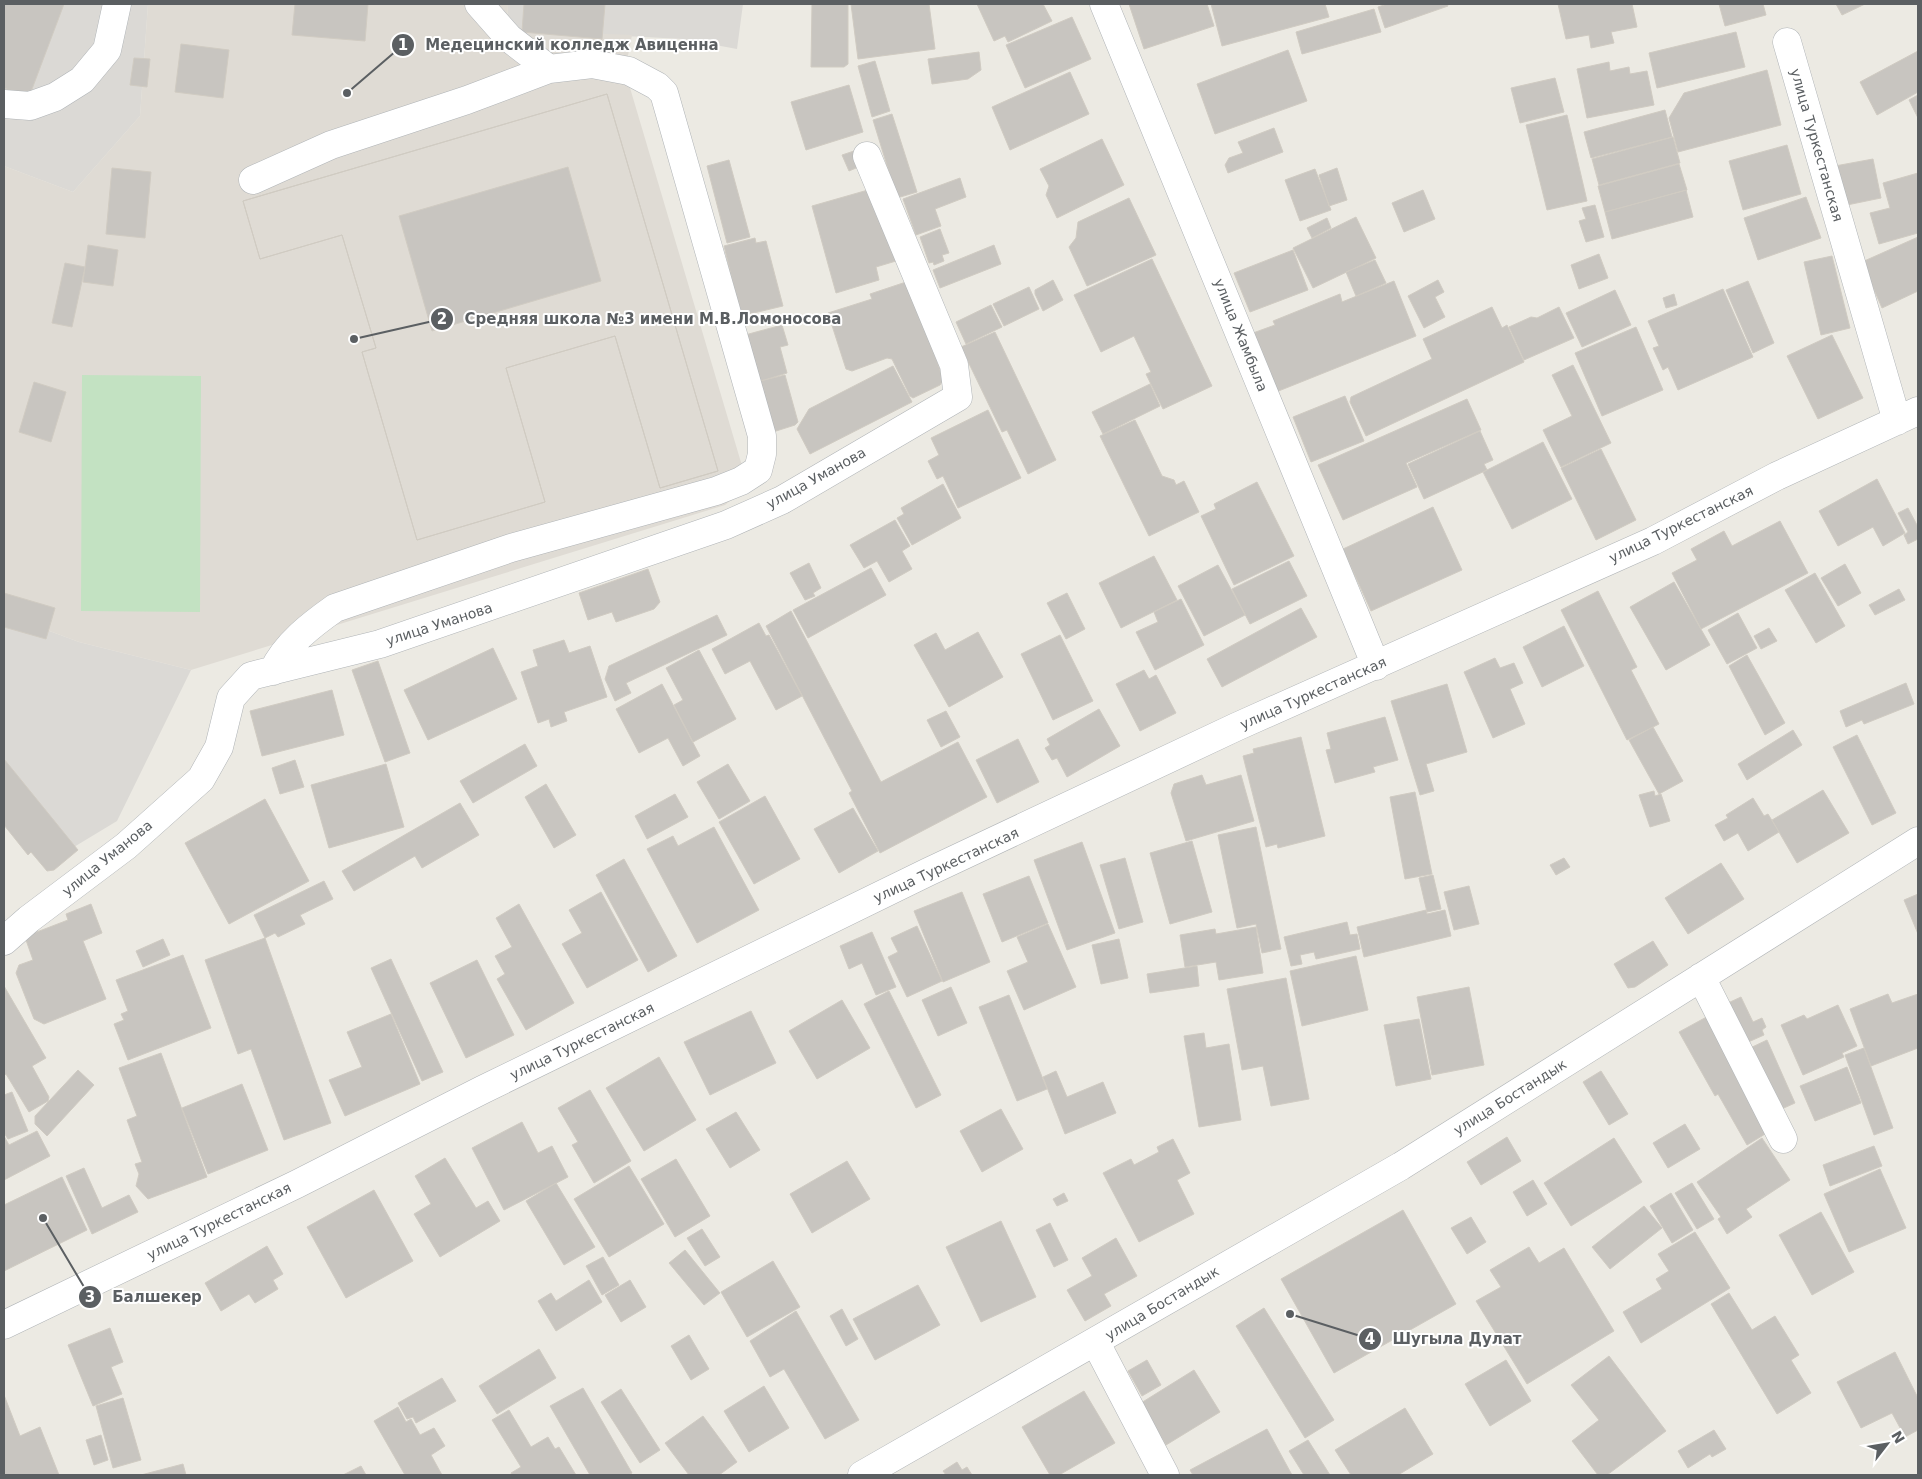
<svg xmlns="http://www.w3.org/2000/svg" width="1922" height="1479" viewBox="0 0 1922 1479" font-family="'DejaVu Sans',sans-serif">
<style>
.industrial{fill:#dbd9d5}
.education{fill:#dfdbd4}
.green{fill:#c3e2c2}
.building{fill:#c8c5c0;stroke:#d0cbc2;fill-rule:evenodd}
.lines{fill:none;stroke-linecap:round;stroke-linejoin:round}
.street-casing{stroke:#b0b4b7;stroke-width:29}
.street{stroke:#fff;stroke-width:28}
.labels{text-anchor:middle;stroke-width:4;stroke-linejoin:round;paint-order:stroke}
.street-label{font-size:14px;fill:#5b5f62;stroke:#fff}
.leader{fill:none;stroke:#5b5f62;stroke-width:2}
.callout-dot{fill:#5b5f62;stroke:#fff;stroke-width:2}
.mark-label{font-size:15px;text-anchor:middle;font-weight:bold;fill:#fff}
.callout-label{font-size:15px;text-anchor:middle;font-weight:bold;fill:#5b5f62;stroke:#fff;stroke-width:4;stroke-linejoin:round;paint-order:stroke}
</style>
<rect width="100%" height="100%" fill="#eceae3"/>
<path class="industrial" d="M4 4H148L140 116 73 192 4 166Z
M508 4H743L737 49 683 39 507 30Z
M4 614 79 642 191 670 117 821 69 850 4 765Z"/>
<path class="education" d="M148 4H508L507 30 632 35 625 71 748 486 725 505 191 670 79 642 4 614V166L73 192 140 116Z"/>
<path class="green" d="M82 375 201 376 200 612 81 611Z"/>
<path class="building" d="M4 4H64L29 97 4 88Z
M295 4H368L365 41 292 35Z
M524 4H605L602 39 522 32Z
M812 4H848V64L844 67H811Z
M851 4H929L935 49 858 59Z
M977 4H1043L1052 21 1008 42 1005 36 994 41Z
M1129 4H1207L1214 26 1144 49Z
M1211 4H1325L1329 17 1222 46Z
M1387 4H1447L1448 6 1385 28 1378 7Z
M1558 4H1632L1637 27 1611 32 1614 43 1591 48 1589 35 1566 39Z
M1719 4H1763L1766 15 1725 26Z
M1836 4H1865L1842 15Z
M1374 9 1381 32 1302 54 1296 32Z
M1072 17 1091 59 1025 88 1006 45Z
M1736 32 1745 67 1657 88 1649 53Z
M181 44 229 50 223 98 175 92Z
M1288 50 1307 101 1215 134 1197 84Z
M1918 51V92L1877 115 1860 82Z
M979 52 981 70 968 79 932 84 928 59Z
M134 58 150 59 147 87 130 85Z
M875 61 890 111 872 117 858 66Z
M1609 62 1610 71 1629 67 1630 74 1647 71 1654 105 1587 118 1577 69Z
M1767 70 1781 125 1678 152 1669 118 1684 93Z
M1070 72 1089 114 1010 150 992 107Z
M1555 78 1564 112 1520 123 1511 88Z
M849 85 863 132 806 150 791 102Z
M607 94 718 471 660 488 615 336 506 368 545 502 417 540 362 352 376 348 342 235 260 259 243 201ZM568 167 601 281 432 331 399 216Z
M607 94 718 471 660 488 615 336 506 368 545 502 417 540 362 352 376 348 342 235 260 259 243 201Z
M1918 95V118L1909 100Z
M1665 110 1672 137 1591 158 1584 132Z
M892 114 917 192 897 198 873 120Z
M1567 115 1587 201 1547 210 1526 125Z
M1274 128 1283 152 1228 173 1225 165 1229 158 1243 153 1238 142Z
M1673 137 1680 163 1599 185 1592 159Z
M1102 139 1124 185 1057 218 1046 195 1049 186 1040 169Z
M1787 145 1801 194 1743 210 1729 161Z
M857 150 863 165 849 171 842 155Z
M1873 159 1881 198 1842 206 1835 166Z
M729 160 750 237 727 243 707 166Z
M1679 164 1687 190 1605 212 1598 186Z
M112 168 151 172 145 238 106 234Z
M1337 168 1347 200 1329 206 1319 175Z
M1315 169 1331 210 1300 221 1285 180Z
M1918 173V233L1879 244 1870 213 1890 208 1883 183Z
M960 178 966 197 935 209 941 226 916 235 903 199Z
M875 188 896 261 876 267 879 280 836 293 812 206Z
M1423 190 1435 219 1404 232 1392 203Z
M1686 190 1693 217 1612 239 1605 212Z
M1806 197 1821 238 1758 260 1744 218Z
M1129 198 1156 255 1087 286 1069 247 1076 238 1078 222Z
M1595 205 1604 237 1586 242 1579 221 1586 219 1582 208Z
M1356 217 1376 258 1313 288 1293 248Z
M1327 218 1331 228 1312 238 1307 228Z
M940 229 949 253 942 255 944 261 934 265 933 262 929 263 920 237Z
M1918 237V291L1882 308 1862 262Z
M755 238 756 243 766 241 783 306 741 316 724 246Z
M88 245 118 250 113 286 83 282Z
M994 245 1001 264 940 288 933 270Z
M1293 250 1308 290 1250 312 1234 273Z
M1599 254 1608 278 1579 289 1571 265Z
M1832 256 1850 328 1821 335 1804 262Z
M1152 259 1212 386 1163 409 1146 374 1151 372 1134 336 1101 352 1074 295Z
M1375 260 1386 283 1356 296 1346 272Z
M65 263 85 267 72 327 52 323Z
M912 280 943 380 940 385 913 398 910 396 892 359 887 358 852 371 846 369 828 313 872 299 870 294Z
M1053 280 1063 300 1043 311 1035 294V290Z
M1438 280 1444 292 1435 297 1445 317 1424 328 1408 296Z
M1394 281 1416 336 1276 392 1253 333 1275 325 1273 321 1340 294 1342 302Z
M1748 281 1774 343 1753 353 1726 290Z
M1029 287 1039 309 1004 326 993 304Z
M1723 289 1753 357 1678 390 1668 367 1663 370 1653 348 1659 346 1648 321Z
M1615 290 1631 325 1582 347 1566 313Z
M1674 294 1677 305 1666 308 1663 298Z
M991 305 1002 327 966 344 956 322Z
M1492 307 1502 328 1507 325 1524 362 1366 436 1350 402 1351 397 1432 359 1423 339Z
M1559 307 1574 338 1524 360 1509 327 1531 317 1537 318Z
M782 325 788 345 780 347 787 373 758 382 745 335Z
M1636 327 1663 390 1602 416 1575 353Z
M995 332 1056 460 1028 474 1007 430 1002 432 961 347Z
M1832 335 1863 398 1818 419 1787 356Z
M1573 365 1611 443 1561 467 1543 430 1572 416 1552 375Z
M893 366 912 402 810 454 797 429 809 409Z
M785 375 798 422 795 425 773 432 760 381Z
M34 382 66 392 51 442 19 432Z
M1150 384 1160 406 1103 434 1092 412Z
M1345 396 1364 441 1311 462 1293 417Z
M1467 399 1481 430 1406 463 1417 487 1343 520 1318 465Z
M988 410 1021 478 958 508 943 476 937 479 928 461 939 455 931 438Z
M1135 420 1162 476 1174 480 1176 485 1184 481 1199 512 1149 536 1100 436Z
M1480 431 1493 460 1484 464 1487 470 1424 499 1408 464Z
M1543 442 1572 499 1512 529 1483 472Z
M1601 449 1636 520 1596 540 1561 468Z
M1877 479 1905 533 1883 546 1873 527 1838 546 1819 511Z
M1257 482 1294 556 1234 585 1201 516 1216 509 1214 504Z
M943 484 961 518 912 545 897 518 904 514 901 508Z
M1433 507 1462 570 1371 611 1343 549Z
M1908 508 1918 527V539L1908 544 1904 535 1908 532 1898 513Z
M895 520 910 546 902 551 912 569 889 582 877 561 864 568 850 545Z
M1780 521 1808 573 1701 629 1672 573 1697 560 1691 549 1724 531 1732 546Z
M1154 556 1177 600 1121 628 1099 583Z
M1289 561 1307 596 1250 624 1232 589Z
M809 563 821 588 813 593 815 596 805 600 790 573Z
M1845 564 1861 593 1838 606 1821 578Z
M1218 565 1245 615 1204 636 1178 586Z
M871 568 886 595 808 638 793 610Z
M648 569 660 602 654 609 616 622 612 612 588 620 579 593Z
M1815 573 1845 626 1816 643 1785 590Z
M1674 582 1710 645 1666 670 1630 607Z
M1899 589 1905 600 1875 615 1869 605Z
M1598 591 1637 667 1631 670 1659 724 1627 740 1561 610Z
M4 593 55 608 46 639 4 627Z
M1067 593 1085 629 1066 639 1047 603Z
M1181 599 1204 645 1155 670 1136 632 1158 622 1154 612Z
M1301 608 1317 637 1222 687 1207 659Z
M791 611 881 782 958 742 987 797 880 853 849 793 852 791 766 626Z
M1738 613 1757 648 1727 664 1708 630Z
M717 615 727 635 626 683 631 693 615 701 605 679 609 666Z
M759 623 766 636 769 635 802 696 776 710 750 661 725 674 712 649Z
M1564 626 1584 666 1542 687 1523 647Z
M1769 628 1777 641 1761 649 1754 636Z
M978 632 1003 677 949 707 914 645 936 633 945 650Z
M1060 635 1093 701 1053 720 1021 654Z
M564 640 569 653 590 646 607 697 564 712 567 721 551 727 549 719 538 723 521 672 538 666 533 650Z
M493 648 517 699 428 740 404 690Z
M699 650 736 719 693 742 674 705 683 700 666 668Z
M1747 655 1785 723 1765 735 1729 666Z
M1495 658 1500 668 1514 663 1523 683 1510 689 1525 724 1493 738 1464 672Z
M378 661 410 753 385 762 352 670Z
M1144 670 1149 679 1156 675 1176 713 1140 731 1116 684Z
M1906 683 1914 704 1864 724 1862 720 1846 727 1840 711Z
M662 684 700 756 683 766 668 738 639 753 616 709Z
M1447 684 1467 752 1426 764 1434 791 1420 795 1391 701Z
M332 690 344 735 262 756 250 711Z
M1099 709 1120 746 1067 777 1057 758 1052 760 1045 748 1050 745 1047 739Z
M946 711 960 737 941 747 927 720Z
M1385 717 1398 760 1373 767 1375 772 1335 783 1326 750 1331 749 1327 733Z
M1653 727 1683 781 1659 794 1629 740Z
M1793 730 1802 745 1747 780 1738 764Z
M1857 735 1896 813 1872 825 1833 747Z
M1301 737 1325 836 1278 848 1277 844 1266 847 1243 756 1254 753 1253 749Z
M1018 739 1039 782 997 803 976 760Z
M525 744 537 766 473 803 460 781Z
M4 759 78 850 54 870 47 871 31 852 28 855 4 825Z
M295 760 304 787 280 794 272 768Z
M386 764 404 827 329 848 311 785Z
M728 764 750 801 719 819 697 782Z
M1202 775 1206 785 1241 775 1254 821 1186 841 1171 793 1174 784Z
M546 784 576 835 554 848 525 797Z
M1823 790 1849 833 1797 863 1772 820Z
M1654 791 1655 796 1661 794 1670 821 1650 827 1639 795Z
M1415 792 1432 874 1405 879 1390 797Z
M675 794 688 817 647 839 635 816Z
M765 796 800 859 754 884 719 822Z
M1753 798 1764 816 1768 814 1779 832 1748 851 1738 833 1724 841 1715 825 1728 818 1726 815Z
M265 799 309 881 229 924 185 843Z
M460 803 479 835 422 868 415 856 354 891 342 871Z
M853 808 878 851 839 873 814 829Z
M714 827 759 910 697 943 647 849 673 836 678 846Z
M1256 827 1281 949 1262 953 1256 924 1237 928 1218 835Z
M1192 841 1212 912 1170 924 1150 853Z
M1082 842 1115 933 1067 950 1034 860Z
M1125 858 1143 922 1119 929 1100 865Z
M1564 858 1570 867 1556 875 1550 865Z
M624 859 677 956 648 972 596 875Z
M1721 863 1744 899 1688 934 1665 898Z
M1433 875 1441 909 1427 912 1419 878Z
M1029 876 1048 923 1002 942 983 894Z
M324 881 333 899 300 915 305 924 278 937 275 933 265 938 254 915Z
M1469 886 1479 924 1454 930 1444 892Z
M601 892 638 960 587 988 562 944 582 933 569 910Z
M962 892 990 962 943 982 914 911Z
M1918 894V934L1904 900Z
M91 904 102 933 83 941 106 999 44 1024 34 1019 16 973 19 965 33 960 26 940 29 935 68 920 66 914Z
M519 904 574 1003 526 1030 497 979 505 974 495 956 512 947 496 918Z
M1426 910 1427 914 1445 910 1451 936 1364 957 1357 927Z
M1347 922 1350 935 1357 934 1360 949 1316 959 1314 952 1300 955 1302 964 1291 966 1284 937Z
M1048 924 1076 987 1024 1010 1007 971 1028 962 1017 937Z
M917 926 942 981 907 997 888 957 898 952 891 938Z
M1256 927 1263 973 1219 980 1216 962 1185 967 1180 935 1215 929 1216 934Z
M872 932 896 987 876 995 862 963 849 969 840 946Z
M265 938 331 1123 284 1140 251 1049 238 1054 205 960Z
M163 939 170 955 143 967 136 951Z
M1119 939 1128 978 1101 984 1092 945Z
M1653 941 1668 965 1635 987 1628 988 1614 964Z
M183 955 211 1028 128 1060 114 1024 124 1020 121 1014 128 1011 116 980Z
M1356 956 1368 1010 1302 1026 1290 971Z
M391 959 443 1072 422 1081 371 968Z
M477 960 514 1035 466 1058 430 983Z
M1197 966 1199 986 1150 993 1147 974Z
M1286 978 1309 1099 1271 1106 1263 1066 1242 1070 1227 989Z
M4 986 46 1058 32 1066 49 1097 48 1101 29 1112 6 1074 4 1076Z
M951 987 967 1023 938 1036 922 1000Z
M1469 987 1484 1065 1432 1075 1417 997Z
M889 991 941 1095 916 1108 864 1004Z
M1888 994 1892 1003 1918 994V1048L1871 1066 1850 1009Z
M1009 995 1047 1089 1017 1101 979 1007Z
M1741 997 1753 1022 1762 1018 1766 1027 1762 1030 1764 1035 1746 1043 1728 1003Z
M842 1000 870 1048 817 1079 789 1031Z
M1838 1005 1857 1046 1842 1053 1844 1057 1803 1075 1781 1025 1804 1015 1807 1019Z
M751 1011 776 1063 710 1095 684 1042Z
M391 1014 420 1084 345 1116 329 1080 362 1067 347 1032Z
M1712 1014 1775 1128 1747 1145 1718 1094 1715 1096 1679 1032Z
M1419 1019 1431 1079 1396 1086 1384 1025Z
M1204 1033 1206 1048 1229 1044 1241 1120 1199 1127 1184 1036Z
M1767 1040 1795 1103 1775 1112 1746 1050Z
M1864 1048 1893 1128 1874 1135 1845 1055Z
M161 1053 207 1177 148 1199 136 1186 139 1174 135 1164 142 1162 127 1120 137 1116 119 1068Z
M659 1057 696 1120 644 1151 606 1088Z
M1847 1067 1861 1103 1815 1121 1800 1086Z
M78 1070 94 1085 47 1136 35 1124V1116Z
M1056 1071 1067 1097 1103 1082 1116 1113 1065 1134 1043 1077Z
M1601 1071 1628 1114 1609 1125 1583 1082Z
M242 1084 268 1150 208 1174 182 1108Z
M590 1090 631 1161 594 1183 572 1145 578 1142 558 1108Z
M12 1092 28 1131 8 1139 4 1133V1095Z
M1001 1109 1023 1149 982 1172 960 1131Z
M736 1112 760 1150 730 1168 706 1129Z
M522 1122 538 1153 552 1146 568 1177 504 1210 472 1148Z
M1685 1124 1700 1149 1668 1168 1653 1143Z
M37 1131 50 1156 4 1180V1136L9 1145Z
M1507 1137 1521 1161 1481 1185 1467 1162Z
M1614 1138 1642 1182 1571 1226 1544 1183Z
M1762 1138 1790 1180 1746 1209 1752 1217 1727 1234 1718 1219 1721 1217 1697 1182Z
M1173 1139 1190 1173 1177 1180 1194 1214 1139 1242 1103 1173 1131 1159 1134 1165 1159 1152 1157 1147Z
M1874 1146 1882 1166 1830 1186 1823 1165Z
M445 1158 476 1208 488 1201 500 1221 440 1257 414 1214 431 1204 415 1176Z
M676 1159 710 1216 675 1237 641 1179Z
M847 1161 870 1199 812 1233 790 1194Z
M629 1166 664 1224 609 1257 574 1199Z
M84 1168 102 1208 129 1195 138 1212 92 1234 66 1176Z
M1880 1169 1906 1228 1849 1252 1824 1194Z
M62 1177 87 1230 4 1271V1205Z
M1533 1180 1547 1204 1527 1216 1513 1192Z
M556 1183 595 1247 564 1265 526 1201Z
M1692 1183 1714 1219 1697 1229 1675 1193Z
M374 1190 413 1261 346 1298 307 1227Z
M1064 1193 1068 1201 1057 1206 1053 1199Z
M1671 1193 1693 1230 1672 1243 1650 1206Z
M1644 1206 1662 1228 1610 1269 1592 1247Z
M1403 1210 1456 1304 1334 1373 1281 1279Z
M1821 1212 1854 1272 1812 1295 1779 1235Z
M1471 1217 1486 1242 1467 1254 1451 1228Z
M1001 1221 1036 1297 981 1322 946 1247Z
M1050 1223 1068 1260 1054 1267 1036 1230Z
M702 1229 720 1257 705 1266 687 1238Z
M1695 1232 1730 1288 1641 1343 1623 1312 1662 1289 1656 1279 1669 1271 1658 1254Z
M1116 1238 1137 1276 1104 1294 1111 1306 1085 1321 1067 1290 1092 1276 1082 1258Z
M267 1246 283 1274 273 1280 278 1289 255 1303 249 1294 221 1311 205 1283Z
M1529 1247 1539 1263 1564 1248 1614 1331 1527 1384 1476 1301 1501 1287 1490 1270Z
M685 1250 720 1293 704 1305 669 1263Z
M603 1257 619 1285 602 1295 586 1266Z
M773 1261 800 1307 747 1337 721 1292Z
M589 1280 602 1302 556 1331 538 1301 551 1293 556 1301Z
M630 1280 646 1307 621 1322 605 1295Z
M918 1285 940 1325 875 1360 853 1319Z
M1729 1293 1752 1330 1775 1316 1799 1355 1791 1360 1811 1393 1777 1414 1711 1304Z
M1264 1308 1334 1420 1305 1438 1236 1326Z
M842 1309 858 1339 846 1346 830 1316Z
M796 1311 859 1420 825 1439 784 1369 770 1377 750 1341Z
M110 1328 123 1362 111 1367 122 1394 93 1406 68 1345Z
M689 1335 709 1369 691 1380 671 1346Z
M539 1349 556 1378 497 1414 479 1386Z
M1895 1352 1918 1398V1430L1905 1437 1892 1413 1861 1428 1837 1382Z
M1609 1356 1666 1431 1607 1475H1598L1572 1441 1599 1420 1571 1385Z
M1147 1360 1161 1385 1142 1396 1128 1371Z
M1506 1360 1531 1401 1490 1426 1465 1384Z
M1194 1370 1220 1412 1166 1445 1141 1403Z
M442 1378 456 1401 416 1423 413 1417 407 1419 398 1403Z
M764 1386 789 1428 749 1452 724 1411Z
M583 1388 632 1473 628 1475H590L550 1406Z
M621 1389 660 1450 640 1463 601 1402Z
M1084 1391 1115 1443 1059 1475H1050L1022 1427Z
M4 1395 20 1436 40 1427 59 1475H4Z
M123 1398 141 1460 113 1468 96 1406Z
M398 1407 406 1422 411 1419 420 1435 434 1428 445 1446 431 1455 442 1475H405L374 1421Z
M1405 1408 1433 1454 1398 1475H1351L1335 1450Z
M509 1410 531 1447 548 1437 555 1449 559 1447 576 1475H512L511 1473 521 1467 492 1420Z
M703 1416 737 1462 719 1475H689L665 1443Z
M1267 1429 1292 1475H1193L1190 1470Z
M1714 1430 1726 1449 1712 1457 1710 1454 1688 1468 1678 1451Z
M101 1435 108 1460 94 1465 86 1440Z
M1308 1440 1330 1475H1304L1289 1451Z
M957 1462 962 1470 967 1467 972 1475H946L943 1471Z
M183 1464 186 1475H141Z
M361 1466 366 1475H343Z"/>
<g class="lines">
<defs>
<path id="street" d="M479 4 509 38 549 69
M1104 4 1376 666
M1787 42 1897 421
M4 104 30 106 55 97 82 80 107 50 117 4
M253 180 331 145 467 100 549 69 592 64 629 71 657 86 664 93 762 436V454L758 470 741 481 716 491 511 548 335 608C311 625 286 644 273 671
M4 941 29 919 126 846 201 779 219 747 231 698 251 676 380 644 726 525 782 500 958 397 954 365 867 156
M1701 977 1783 1139
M4 1325 297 1184 482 1090 928 872 1236 727 1653 541 1777 476 1918 411
M1096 1343 1165 1475
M862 1475 1401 1166 1918 841"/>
</defs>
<use href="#street" class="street-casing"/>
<use href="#street" class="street"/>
</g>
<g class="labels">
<g class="street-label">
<text transform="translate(1817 145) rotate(74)" y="5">улица Туркестанская</text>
<text transform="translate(1241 335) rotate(68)" y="5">улица Жамбыла</text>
<text transform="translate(816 478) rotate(-29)" y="5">улица Уманова</text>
<text transform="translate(1681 524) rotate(-26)" y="5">улица Туркестанская</text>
<text transform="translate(439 624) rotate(-18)" y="5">улица Уманова</text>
<text transform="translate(1313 693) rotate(-24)" y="5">улица Туркестанская</text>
<text transform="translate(107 858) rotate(-39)" y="5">улица Уманова</text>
<text transform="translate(946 865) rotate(-25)" y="5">улица Туркестанская</text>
<text transform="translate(582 1041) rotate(-26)" y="5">улица Туркестанская</text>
<text transform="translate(1510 1097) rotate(-32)" y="5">улица Бостандык</text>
<text transform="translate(219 1221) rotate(-26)" y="5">улица Туркестанская</text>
<text transform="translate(1162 1303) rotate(-31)" y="5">улица Бостандык</text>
</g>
</g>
<path class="leader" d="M347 93L403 45M354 339L442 319M43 1218L90 1297M1290 1314L1370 1339"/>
<g class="callout-dot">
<circle cx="347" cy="93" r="5"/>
<circle cx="354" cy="339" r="5"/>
<circle cx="43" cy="1218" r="5"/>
<circle cx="1290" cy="1314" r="5"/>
<circle cx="403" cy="45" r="12"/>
<circle cx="442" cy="319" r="12"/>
<circle cx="90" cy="1297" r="12"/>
<circle cx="1370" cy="1339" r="12"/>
</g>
<g class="mark-label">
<text x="403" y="50">1</text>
<text x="442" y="324">2</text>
<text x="90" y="1302">3</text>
<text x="1370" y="1344">4</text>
</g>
<g class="callout-label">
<text x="572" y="50">Медецинский колледж Авиценна</text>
<text x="653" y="324">Средняя школа №3 имени М.В.Ломоносова</text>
<text x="157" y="1302">Балшекер</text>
<text x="1457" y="1344">Шугыла Дулат</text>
</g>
<rect width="1922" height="1479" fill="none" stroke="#5b5f62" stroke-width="10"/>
<g transform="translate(1887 1444) rotate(59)" stroke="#ffffff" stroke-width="4" paint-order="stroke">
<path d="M0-4L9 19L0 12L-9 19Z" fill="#5b5f62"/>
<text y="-8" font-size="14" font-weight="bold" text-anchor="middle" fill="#5b5f62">N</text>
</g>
</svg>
